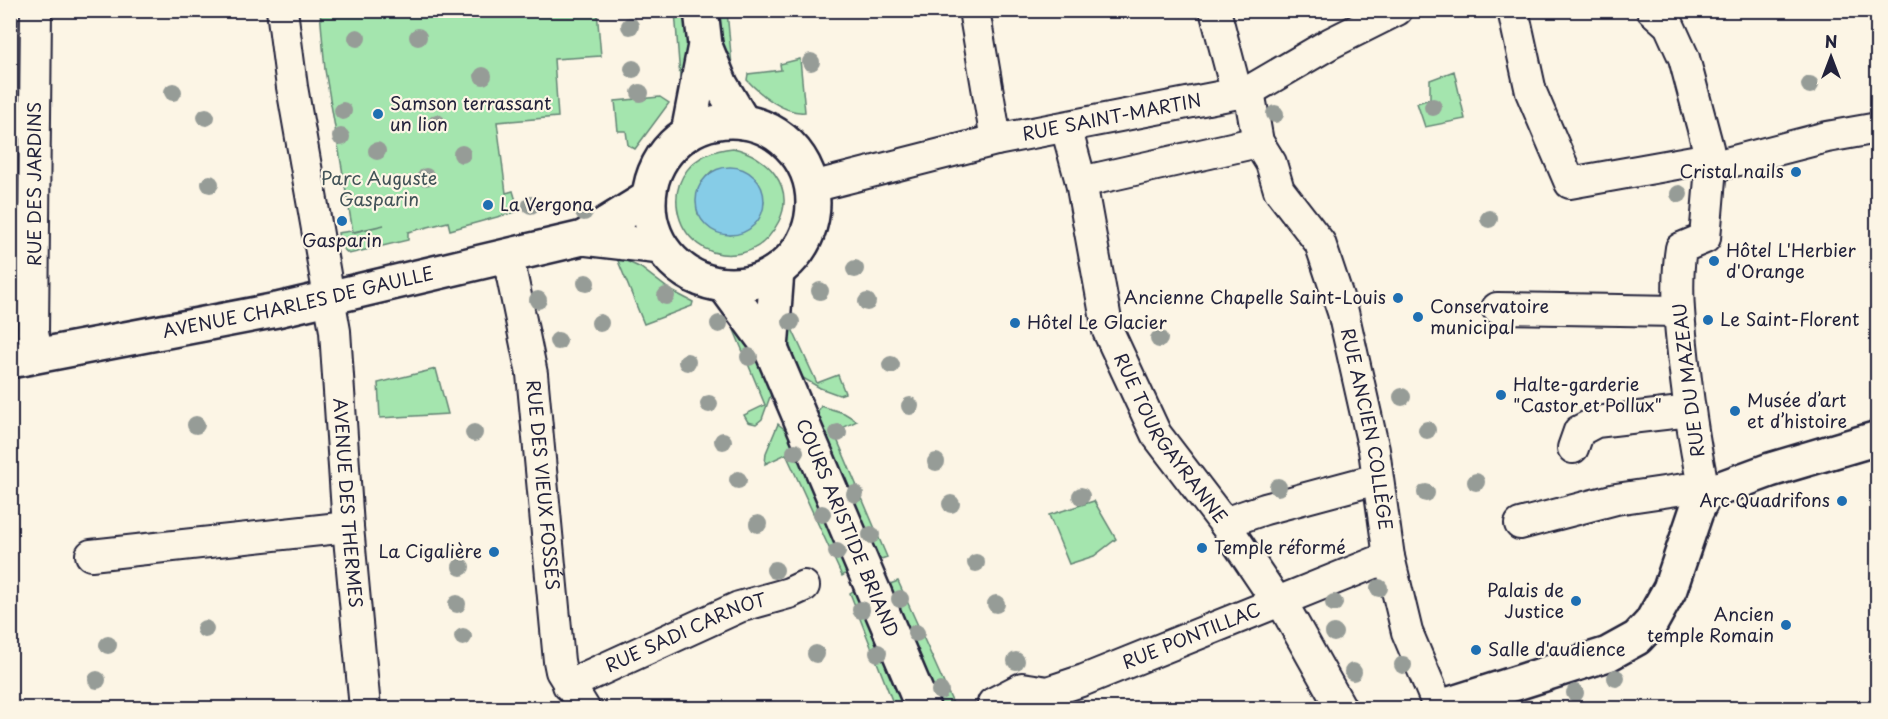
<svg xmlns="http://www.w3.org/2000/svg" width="1888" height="719" viewBox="0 0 1888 719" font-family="'Playpen Sans',sans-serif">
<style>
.green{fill:#a4e5ae;stroke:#638474;stroke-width:1.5;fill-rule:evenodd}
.water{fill:#86cce7;stroke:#5e88a2;stroke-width:1.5}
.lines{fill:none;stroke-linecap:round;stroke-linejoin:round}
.minor-casing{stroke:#22223b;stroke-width:34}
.major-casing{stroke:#22223b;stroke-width:38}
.minor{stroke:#fcf5e5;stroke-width:30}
.major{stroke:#fcf5e5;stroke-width:33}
.tree{fill:#969c97}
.poi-dot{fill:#1f6fb2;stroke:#fcf5e5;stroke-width:2}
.labels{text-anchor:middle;stroke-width:4.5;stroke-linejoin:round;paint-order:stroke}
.poi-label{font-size:18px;fill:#22223b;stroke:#fcf5e5;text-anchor:start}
.street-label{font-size:18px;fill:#22223b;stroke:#fcf5e5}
.park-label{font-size:18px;fill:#425358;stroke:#fcf5e5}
</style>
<rect width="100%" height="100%" fill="#fcf5e5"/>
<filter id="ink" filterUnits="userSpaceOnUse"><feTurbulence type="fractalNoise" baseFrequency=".0167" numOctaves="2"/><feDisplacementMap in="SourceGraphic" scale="12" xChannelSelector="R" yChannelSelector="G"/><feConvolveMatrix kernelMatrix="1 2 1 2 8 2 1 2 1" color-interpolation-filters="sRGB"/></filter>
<g filter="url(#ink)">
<path class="green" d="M320 11H597L601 56 554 59 558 117 497 122 506 193 513 191 519 211 450 230 448 222 408 232V240L349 254 340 246 338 233 351 231 352 233 384 225 353 232 325 70Z
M675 11H686L691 74 680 77Z
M717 11H727L732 66H724Z
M800 59 805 112C784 114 761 95 747 80L748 74 781 70 780 64Z
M1454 71 1465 119 1425 127 1417 103 1430 99V80Z
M660 97 669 103 635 149 628 145 626 131H618L615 101Z
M733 148C766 155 796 186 779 221 771 237 759 249 742 253 670 268 645 156 733 148ZM712 171 764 201C762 221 749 232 730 235L698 214C694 196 698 183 712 171Z
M616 256 641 268 670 290 693 302 692 306 644 324Z
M784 316 795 317 793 331 817 383 838 375 845 393 839 395 820 388 803 378 781 332Z
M741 322 771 394 762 419 756 424 748 422 744 415 765 405 734 330Z
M436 369 448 414 380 418 378 383Z
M821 406 844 413 857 421 834 432 887 557 878 560 816 416Z
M778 424 787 431 849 572 842 576 786 454 765 464 766 453Z
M1094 501 1116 539 1094 556 1069 564 1049 515Z
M898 581 955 708H941L890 584Z
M856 589 907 708H895L850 593Z"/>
<path class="water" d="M696 201a34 34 0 1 1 68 0a34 34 0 1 1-68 0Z"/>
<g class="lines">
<defs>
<g id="minor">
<path d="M36 10 33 333 38 356"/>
<path id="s1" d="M282 10 292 87 335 331 348 527 365 708"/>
<path d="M974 10 996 140"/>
<path d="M1215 10 1237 94"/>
<path d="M1513 10 1531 92 1570 183 1710 158"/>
<path id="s2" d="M1249 91 1258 142 1271 163 1279 190 1320 243 1343 312 1374 450 1389 557 1407 632 1439 708"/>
<path id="s3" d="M1066 127 1081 182 1108 331 1156 434 1224 523 1277 602 1285 608 1341 708"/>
<path d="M1711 167 1827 137 1878 128"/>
<path d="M1081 182 1258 142"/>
<path id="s4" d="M812 187 996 140 1249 91 1331 43 1397 10"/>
<path id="s5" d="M508 257 532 374 559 661 561 671 584 708"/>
<path d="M1497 308 1678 311"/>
<path d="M1573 448 1579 431 1596 422 1690 411"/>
<path d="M1224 523 1265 509 1377 479"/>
<path d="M1520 524 1616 499 1684 489 1705 494C1695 451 1689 407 1684 363 1680 325 1675 287 1681 248L1705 238 1711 167 1708 148 1684 58 1669 25 1652 10"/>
<path d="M91 555 348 527"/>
<path id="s6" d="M568 685 739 607 789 593 804 586"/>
<path id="s7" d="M993 703 1022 688 1048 692 1084 680 1389 557"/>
</g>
<g id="major">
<path d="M705 46 721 85 743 122"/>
<circle cx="731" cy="203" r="82"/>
<path d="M688 133 705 45 701 10"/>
<path d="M583 238 648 198"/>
<path id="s8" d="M724 285 771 349 923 708"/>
<path d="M771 349 777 271"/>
<path id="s9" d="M10 361 277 310 583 238 661 247"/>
<path d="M1437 708 1608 654 1637 638 1651 623 1670 589 1696 512 1705 494 1770 470 1878 438"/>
</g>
</defs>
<use href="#minor" class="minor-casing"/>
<use href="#major" class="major-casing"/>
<use href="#minor" class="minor"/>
<use href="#major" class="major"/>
</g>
<g class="tree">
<circle cx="630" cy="26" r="9"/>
<circle cx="418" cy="37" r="9"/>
<circle cx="357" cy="38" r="9"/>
<circle cx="811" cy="62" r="9"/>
<circle cx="633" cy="69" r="9"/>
<circle cx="483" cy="76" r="9"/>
<circle cx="1810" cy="85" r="9"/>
<circle cx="173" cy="92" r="9"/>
<circle cx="640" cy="93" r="9"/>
<circle cx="1433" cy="107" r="9"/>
<circle cx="343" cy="111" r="9"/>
<circle cx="1275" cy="114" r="9"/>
<circle cx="206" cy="117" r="9"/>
<circle cx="437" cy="123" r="9"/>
<circle cx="341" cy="137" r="9"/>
<circle cx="377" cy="151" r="9"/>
<circle cx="462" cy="154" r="9"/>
<circle cx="426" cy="177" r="9"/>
<circle cx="210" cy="184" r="9"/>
<circle cx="1679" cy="194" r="9"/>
<circle cx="531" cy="205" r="9"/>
<circle cx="584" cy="212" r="9"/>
<circle cx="1489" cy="219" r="9"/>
<circle cx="855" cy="269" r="9"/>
<circle cx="586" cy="283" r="9"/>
<circle cx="820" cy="291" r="9"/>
<circle cx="666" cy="296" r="9"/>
<circle cx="538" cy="300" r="9"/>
<circle cx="867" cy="302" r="9"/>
<circle cx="791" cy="322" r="9"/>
<circle cx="600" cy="323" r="9"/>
<circle cx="719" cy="324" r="9"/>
<circle cx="1159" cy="339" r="9"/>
<circle cx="558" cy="341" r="9"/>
<circle cx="749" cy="357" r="9"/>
<circle cx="687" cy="362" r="9"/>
<circle cx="891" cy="365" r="9"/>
<circle cx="1402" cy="397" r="9"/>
<circle cx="709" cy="404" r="9"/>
<circle cx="910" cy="406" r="9"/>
<circle cx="196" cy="425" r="9"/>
<circle cx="1427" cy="430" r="9"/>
<circle cx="474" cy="433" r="9"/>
<circle cx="838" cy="433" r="9"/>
<circle cx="723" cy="441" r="9"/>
<circle cx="795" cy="452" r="9"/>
<circle cx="936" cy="462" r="9"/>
<circle cx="738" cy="480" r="9"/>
<circle cx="1476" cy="482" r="9"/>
<circle cx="1278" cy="487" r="9"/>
<circle cx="1426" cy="493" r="9"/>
<circle cx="855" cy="494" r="9"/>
<circle cx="1081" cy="496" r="9"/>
<circle cx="951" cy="504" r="9"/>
<circle cx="822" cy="514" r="9"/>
<circle cx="758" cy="524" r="9"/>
<circle cx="871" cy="535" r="9"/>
<circle cx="837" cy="552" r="9"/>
<circle cx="976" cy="563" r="9"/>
<circle cx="461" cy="567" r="9"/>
<circle cx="775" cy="570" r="9"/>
<circle cx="1379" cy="588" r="9"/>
<circle cx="900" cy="599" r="9"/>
<circle cx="1334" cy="603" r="9"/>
<circle cx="457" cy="604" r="9"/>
<circle cx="996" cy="604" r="9"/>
<circle cx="861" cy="610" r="9"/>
<circle cx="205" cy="629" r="9"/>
<circle cx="916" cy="633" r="9"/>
<circle cx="1334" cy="633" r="9"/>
<circle cx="463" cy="637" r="9"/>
<circle cx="108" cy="645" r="9"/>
<circle cx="878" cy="653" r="9"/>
<circle cx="816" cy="654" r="9"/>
<circle cx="1016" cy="661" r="9"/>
<circle cx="1403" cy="665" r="9"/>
<circle cx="1353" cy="672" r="9"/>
<circle cx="1616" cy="678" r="9"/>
<circle cx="97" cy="680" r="9"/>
<circle cx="940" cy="691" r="9"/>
<circle cx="1575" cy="693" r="9"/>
</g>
</g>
<g class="poi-dot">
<circle cx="378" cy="114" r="6"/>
<circle cx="1796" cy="172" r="6"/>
<circle cx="488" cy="205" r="6"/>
<circle cx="342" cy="221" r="6"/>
<circle cx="1714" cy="261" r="6"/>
<circle cx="1398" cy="298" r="6"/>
<circle cx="1418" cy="317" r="6"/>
<circle cx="1708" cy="320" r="6"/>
<circle cx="1015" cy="323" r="6"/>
<circle cx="1501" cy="395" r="6"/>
<circle cx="1735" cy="411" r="6"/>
<circle cx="1842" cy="501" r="6"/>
<circle cx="1202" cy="548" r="6"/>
<circle cx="494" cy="552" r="6"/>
<circle cx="1576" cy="601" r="6"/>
<circle cx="1786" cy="625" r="6"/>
<circle cx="1476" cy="650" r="6"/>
</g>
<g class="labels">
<g class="poi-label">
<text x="390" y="110">Samson terrassant<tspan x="390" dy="21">un lion</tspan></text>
<text x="1784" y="178" text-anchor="end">Cristal nails</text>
<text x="500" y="211">La Vergona</text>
<text x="342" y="247" text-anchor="middle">Gasparin</text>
<text x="1726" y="257">Hôtel L'Herbier<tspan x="1726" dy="21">d'Orange</tspan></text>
<text x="1386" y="304" text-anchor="end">Ancienne Chapelle Saint-Louis</text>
<text x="1430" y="313">Conservatoire<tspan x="1430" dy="21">municipal</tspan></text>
<text x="1720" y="326">Le Saint-Florent</text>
<text x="1027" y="329">Hôtel Le Glacier</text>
<text x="1513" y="391">Halte-garderie<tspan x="1513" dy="21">"Castor et Pollux"</tspan></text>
<text x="1747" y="407">Musée d’art<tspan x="1747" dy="21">et d’histoire</tspan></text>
<text x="1830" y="507" text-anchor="end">Arc Quadrifons</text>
<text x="1214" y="554">Temple réformé</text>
<text x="482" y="558" text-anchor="end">La Cigalière</text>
<text x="1564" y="597" text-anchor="end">Palais de<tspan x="1564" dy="21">Justice</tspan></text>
<text x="1774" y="621" text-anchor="end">Ancien<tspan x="1774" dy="21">temple Romain</tspan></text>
<text x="1488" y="656">Salle d'audience</text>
</g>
<g class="street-label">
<text dy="6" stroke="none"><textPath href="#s4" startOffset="308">RUE SAINT-MARTIN</textPath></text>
<text transform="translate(35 184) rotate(-90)" y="6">RUE DES JARDINS</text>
<text dy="6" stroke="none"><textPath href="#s9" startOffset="294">AVENUE CHARLES DE GAULLE</textPath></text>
<text transform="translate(1689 380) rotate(-97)" y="6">RUE DU MAZEAU</text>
<text dy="6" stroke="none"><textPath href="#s2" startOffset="364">RUE ANCIEN COLLÈGE</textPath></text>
<text dy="6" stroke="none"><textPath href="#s3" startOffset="333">RUE TOURGAYRANNE</textPath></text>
<text dy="6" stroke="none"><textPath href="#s5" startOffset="231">RUE DES VIEUX FOSSÉS</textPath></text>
<text dy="6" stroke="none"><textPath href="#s1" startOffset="498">AVENUE DES THERMES</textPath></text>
<text dy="6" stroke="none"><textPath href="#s8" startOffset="274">COURS ARISTIDE BRIAND</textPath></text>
<text dy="6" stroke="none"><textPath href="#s6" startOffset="129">RUE SADI CARNOT</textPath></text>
<text dy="6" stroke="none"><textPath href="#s7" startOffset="213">RUE PONTILLAC</textPath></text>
</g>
<g class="park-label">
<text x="379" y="185">Parc Auguste<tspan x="379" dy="21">Gasparin</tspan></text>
</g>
</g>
<rect width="1888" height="719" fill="none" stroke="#fcf5e5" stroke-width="36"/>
<rect x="18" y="18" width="1852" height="683" fill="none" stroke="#22223b" stroke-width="2" filter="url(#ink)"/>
<g transform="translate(1831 57)" stroke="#fcf5e5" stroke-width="4.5" paint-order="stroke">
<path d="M0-4.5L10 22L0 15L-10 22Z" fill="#22223b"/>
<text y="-9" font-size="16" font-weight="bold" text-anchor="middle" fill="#22223b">N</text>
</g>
</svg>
